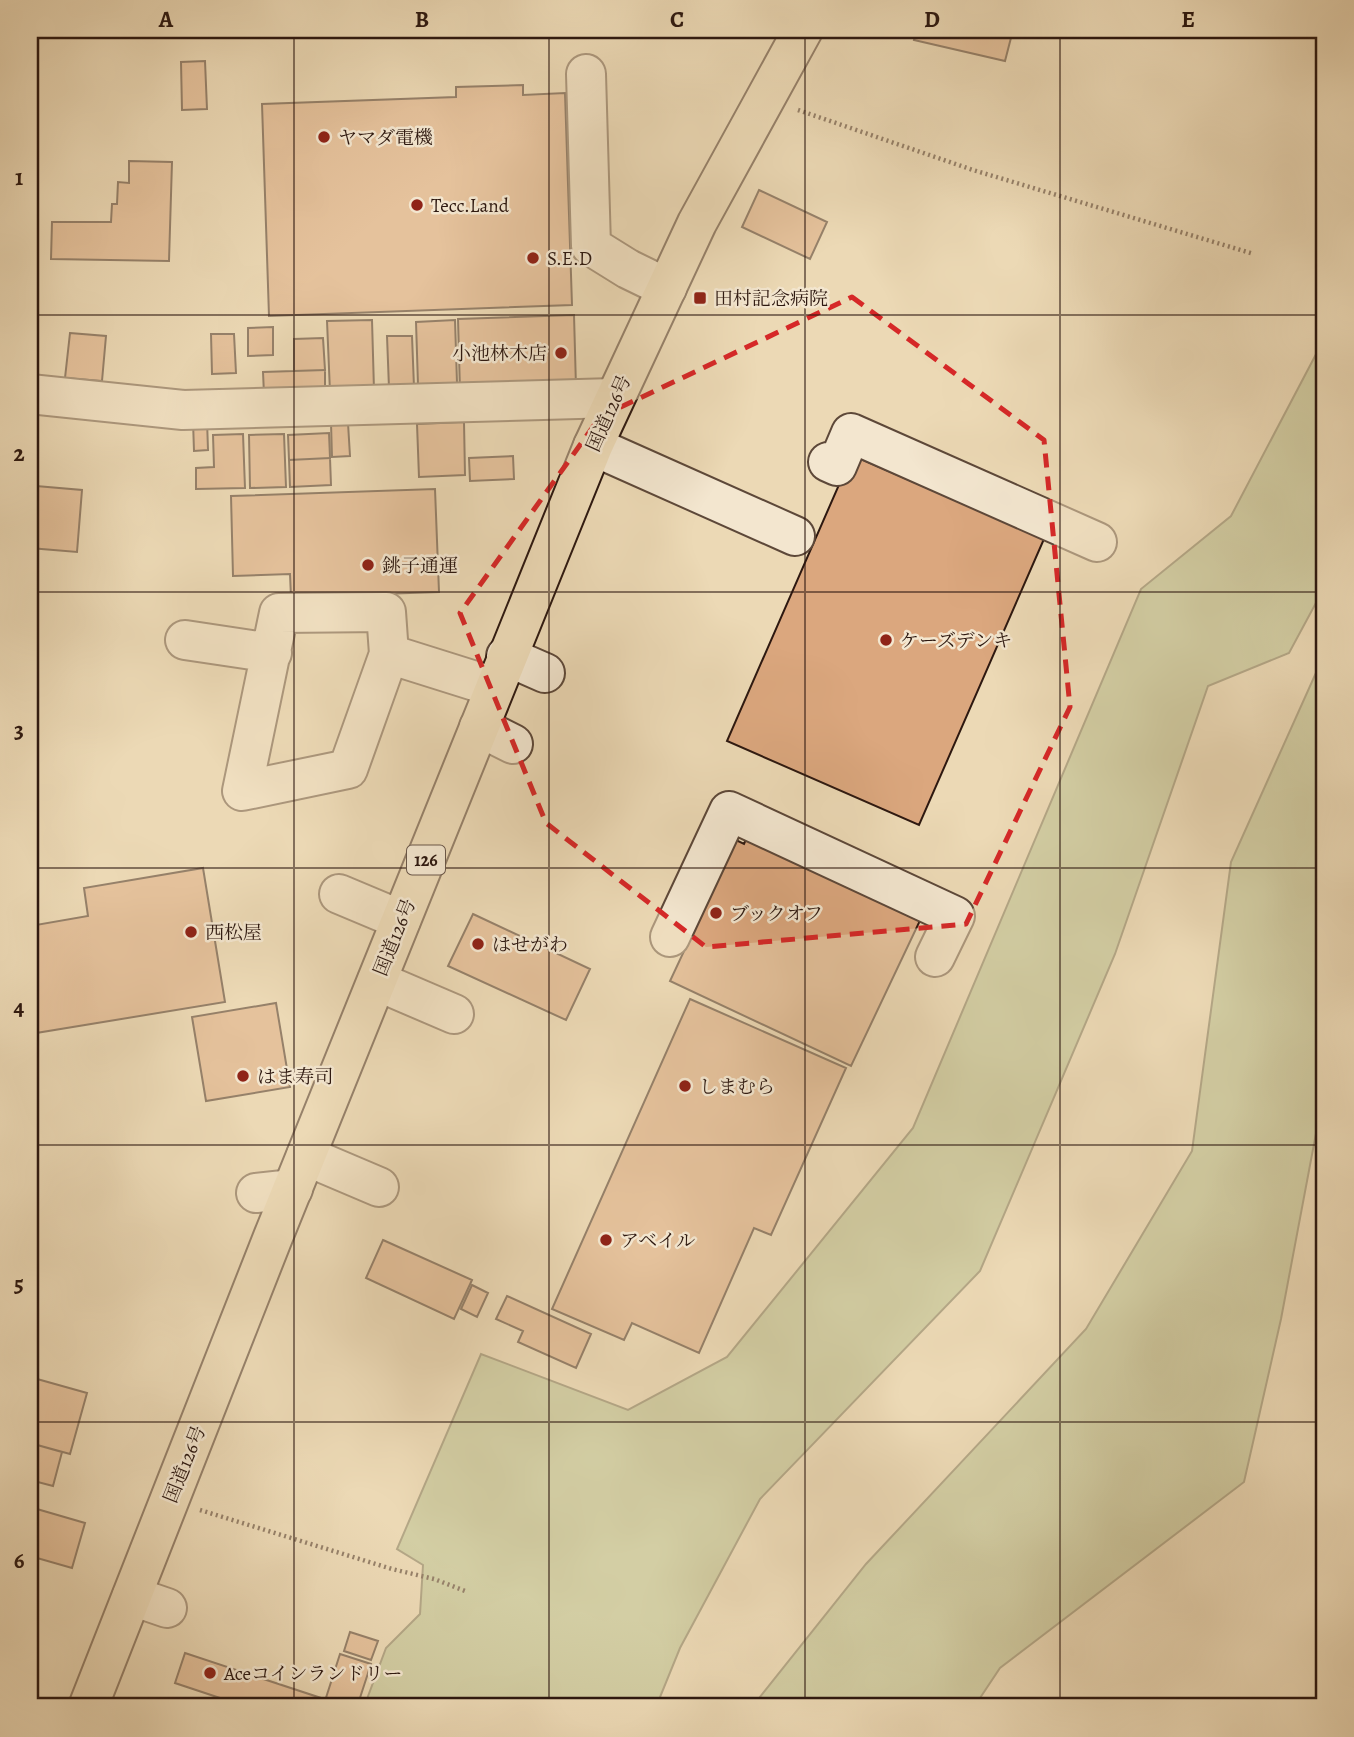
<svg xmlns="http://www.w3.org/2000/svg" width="1354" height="1737" viewBox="0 0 1354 1737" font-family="Alegreya,'Noto Serif JP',serif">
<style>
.green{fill:#b4c090;stroke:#706c50;stroke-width:2}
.building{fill:#dba77e;stroke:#2d1810;stroke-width:2}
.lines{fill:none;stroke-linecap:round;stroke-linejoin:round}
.minor-casing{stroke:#5d4839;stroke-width:42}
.highway-casing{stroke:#2d1810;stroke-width:42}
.path{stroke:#2d1810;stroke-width:4.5;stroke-dasharray:2 3.5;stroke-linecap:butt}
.minor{stroke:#f3e6cf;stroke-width:38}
.highway{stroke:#ecd9b5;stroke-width:38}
.marked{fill:none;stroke:#d62828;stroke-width:5;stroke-dasharray:14 9;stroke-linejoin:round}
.grid{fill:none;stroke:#2d1810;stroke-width:2;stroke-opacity:0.55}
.poi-dot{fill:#8f2418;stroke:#f3e6cf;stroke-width:2.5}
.labels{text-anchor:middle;stroke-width:5;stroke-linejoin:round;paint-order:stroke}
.shield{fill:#f3e6cf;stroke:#685649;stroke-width:2}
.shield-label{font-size:18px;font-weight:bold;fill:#2d1810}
.poi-label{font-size:19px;fill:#2d1810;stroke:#f3e6cf;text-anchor:start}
.street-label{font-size:19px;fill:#2d1810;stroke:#f3e6cf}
.neatline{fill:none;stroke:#2d1810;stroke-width:2.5}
.grid-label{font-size:23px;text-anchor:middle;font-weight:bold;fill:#2d1810}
</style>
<rect width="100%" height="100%" fill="#ecd9b5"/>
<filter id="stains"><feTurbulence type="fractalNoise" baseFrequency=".00286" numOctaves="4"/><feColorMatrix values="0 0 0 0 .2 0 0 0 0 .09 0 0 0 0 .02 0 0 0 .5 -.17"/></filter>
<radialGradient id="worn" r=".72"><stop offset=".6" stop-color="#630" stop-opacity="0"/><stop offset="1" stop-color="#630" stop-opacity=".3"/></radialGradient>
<path class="green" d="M1324 339V588L1289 653 1208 686 1115 954 980 1271 760 1499 680 1648 656 1707H364L386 1648 420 1614 423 1565 397 1549 481 1354 628 1410 727 1357 913 1128 1141 589 1231 516Z
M1324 655V1091L1281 1319 1244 1482 1000 1668 974 1707H752L866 1564 1086 1329 1192 1151 1231 862Z"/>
<path class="building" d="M917 30H1013L1005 61 914 40Z
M205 61 207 109 182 110 181 62Z
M523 85V95L565 93 572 305 269 316 262 104 456 97V87Z
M129 161 172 162 169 261 51 259 52 222H111L112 204H117L118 182 129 183Z
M759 190 827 222 810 259 742 227Z
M574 315 576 387 460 391 458 319Z
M372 320 374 390 330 392 327 321Z
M455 320 457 383 418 385 416 322Z
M273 327V355L248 356V328Z
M70 333 106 336 102 381 65 378Z
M211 334H234L236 373 212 374Z
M387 336H412L414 387 389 388Z
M323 338 325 370 294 371V339Z
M325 370V392L264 394 263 372Z
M207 420 208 450 194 451 193 421Z
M464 422 465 475 419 477 417 424Z
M331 423H348L350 456 332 457Z
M329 433 330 458 289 460 288 435Z
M243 434 245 488 196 489V468L214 467 213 435Z
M284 434 286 487 250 488 249 435Z
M852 455 1044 539 919 825 727 741Z
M513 456 514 479 470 481 469 458Z
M330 458 331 485 290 487 289 460Z
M36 486 82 490 77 552 30 548V513H34Z
M435 489 439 592 291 597 290 574 233 576 231 496Z
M751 828 925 910 851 1066 670 981 736 840 744 844Z
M203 868 225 1002 30 1034V926L88 916 84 888Z
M473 914 590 969 566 1020 448 966Z
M690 999 846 1068 771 1235 754 1228 699 1353 632 1323 624 1340 552 1309Z
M276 1003 290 1087 206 1101 192 1017Z
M383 1240 472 1280 454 1319 366 1278Z
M472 1285 488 1293 477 1317 461 1309Z
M507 1296 591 1334 576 1368 518 1342 523 1331 496 1319Z
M30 1377 87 1393 70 1454 30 1443Z
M30 1443 62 1452 53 1486 30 1480Z
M30 1507 85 1523 72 1568 30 1556Z
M350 1632 378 1641 371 1660 344 1651Z
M185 1653 321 1698 318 1707H247L175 1683Z
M340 1654 371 1664 357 1707H334L324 1704Z"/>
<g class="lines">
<defs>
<path id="minor" d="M586 74 591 246 628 269 667 288
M30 394 183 410 614 398
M593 446 795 536
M828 462 837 466 851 433 1097 542
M386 612 389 654 348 769 242 791 279 613Z
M185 640 272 653
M389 654 494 687
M506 656 545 673
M479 727 513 744
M339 894 401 920
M670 937 729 811 955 916 935 957
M377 981 454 1014
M306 1156 379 1187
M256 1193 293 1189
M132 1596 167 1608"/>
<path id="highway" d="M88 1707 273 1237 593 446 697 223 803 30"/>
</defs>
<use href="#minor" class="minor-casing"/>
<use href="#highway" class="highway-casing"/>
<path class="path" d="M798 110 973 170 1254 254
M200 1510 392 1569 434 1579 465 1591"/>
<use href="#minor" class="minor"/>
<use href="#highway" class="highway"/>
</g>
<path d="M0 0H1354V1737H0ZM852 297 1044 440 1070 707 966 924 706 947 546 823 460 613 600 417Z" fill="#ecd9b5" fill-opacity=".55" fill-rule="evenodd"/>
<path class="marked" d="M852 297 1044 440 1070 707 966 924 706 947 546 823 460 613 600 417Z"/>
<path class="grid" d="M294 30V1707M549 30V1707M805 30V1707M1060 30V1707M30 315H1324M30 592H1324M30 868H1324M30 1145H1324M30 1422H1324"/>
<g class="poi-dot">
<circle cx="324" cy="137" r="7"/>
<circle cx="417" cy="205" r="7"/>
<circle cx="533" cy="258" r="7"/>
<rect x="693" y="291" width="14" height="14" rx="3.5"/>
<circle cx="561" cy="353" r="7"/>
<circle cx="368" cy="565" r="7"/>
<circle cx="886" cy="640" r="7"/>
<circle cx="716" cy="913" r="7"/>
<circle cx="191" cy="932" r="7"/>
<circle cx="478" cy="944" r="7"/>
<circle cx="243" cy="1076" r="7"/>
<circle cx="685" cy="1086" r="7"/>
<circle cx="606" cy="1240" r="7"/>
<circle cx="210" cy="1673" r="7"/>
</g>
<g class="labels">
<rect class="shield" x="407" y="845.5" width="38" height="29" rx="5"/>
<g class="shield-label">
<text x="426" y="866">126</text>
</g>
<g class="poi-label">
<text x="338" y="144">ヤマダ電機</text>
<text x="431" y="212">Tecc.Land</text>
<text x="547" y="265">S.E.D</text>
<text x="714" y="305">田村記念病院</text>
<text x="547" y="360" text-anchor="end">小池林木店</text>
<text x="382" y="572">銚子通運</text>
<text x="900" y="647">ケーズデンキ</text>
<text x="730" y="920">ブックオフ</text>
<text x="205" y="939">西松屋</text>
<text x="492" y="951">はせがわ</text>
<text x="257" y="1083">はま寿司</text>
<text x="699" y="1093">しまむら</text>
<text x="620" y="1247">アベイル</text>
<text x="224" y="1680">Aceコインランドリー</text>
</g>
<g class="street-label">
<text transform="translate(608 413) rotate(-66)" y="7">国道126号</text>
<text transform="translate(394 937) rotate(-68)" y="7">国道126号</text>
<text transform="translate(184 1464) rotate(-68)" y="7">国道126号</text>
</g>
</g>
<rect width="1354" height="1737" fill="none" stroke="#ecd9b5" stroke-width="77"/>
<rect x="38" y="38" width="1278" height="1660" class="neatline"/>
<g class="grid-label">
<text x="166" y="27">A</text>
<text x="422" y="27">B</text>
<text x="677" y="27">C</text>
<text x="932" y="27">D</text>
<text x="1188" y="27">E</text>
<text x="19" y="185">1</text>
<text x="19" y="461">2</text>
<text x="19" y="738">3</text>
<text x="19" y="1015">4</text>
<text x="19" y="1291">5</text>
<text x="19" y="1568">6</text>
</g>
<rect width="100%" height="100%" filter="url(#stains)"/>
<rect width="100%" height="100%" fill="url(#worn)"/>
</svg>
